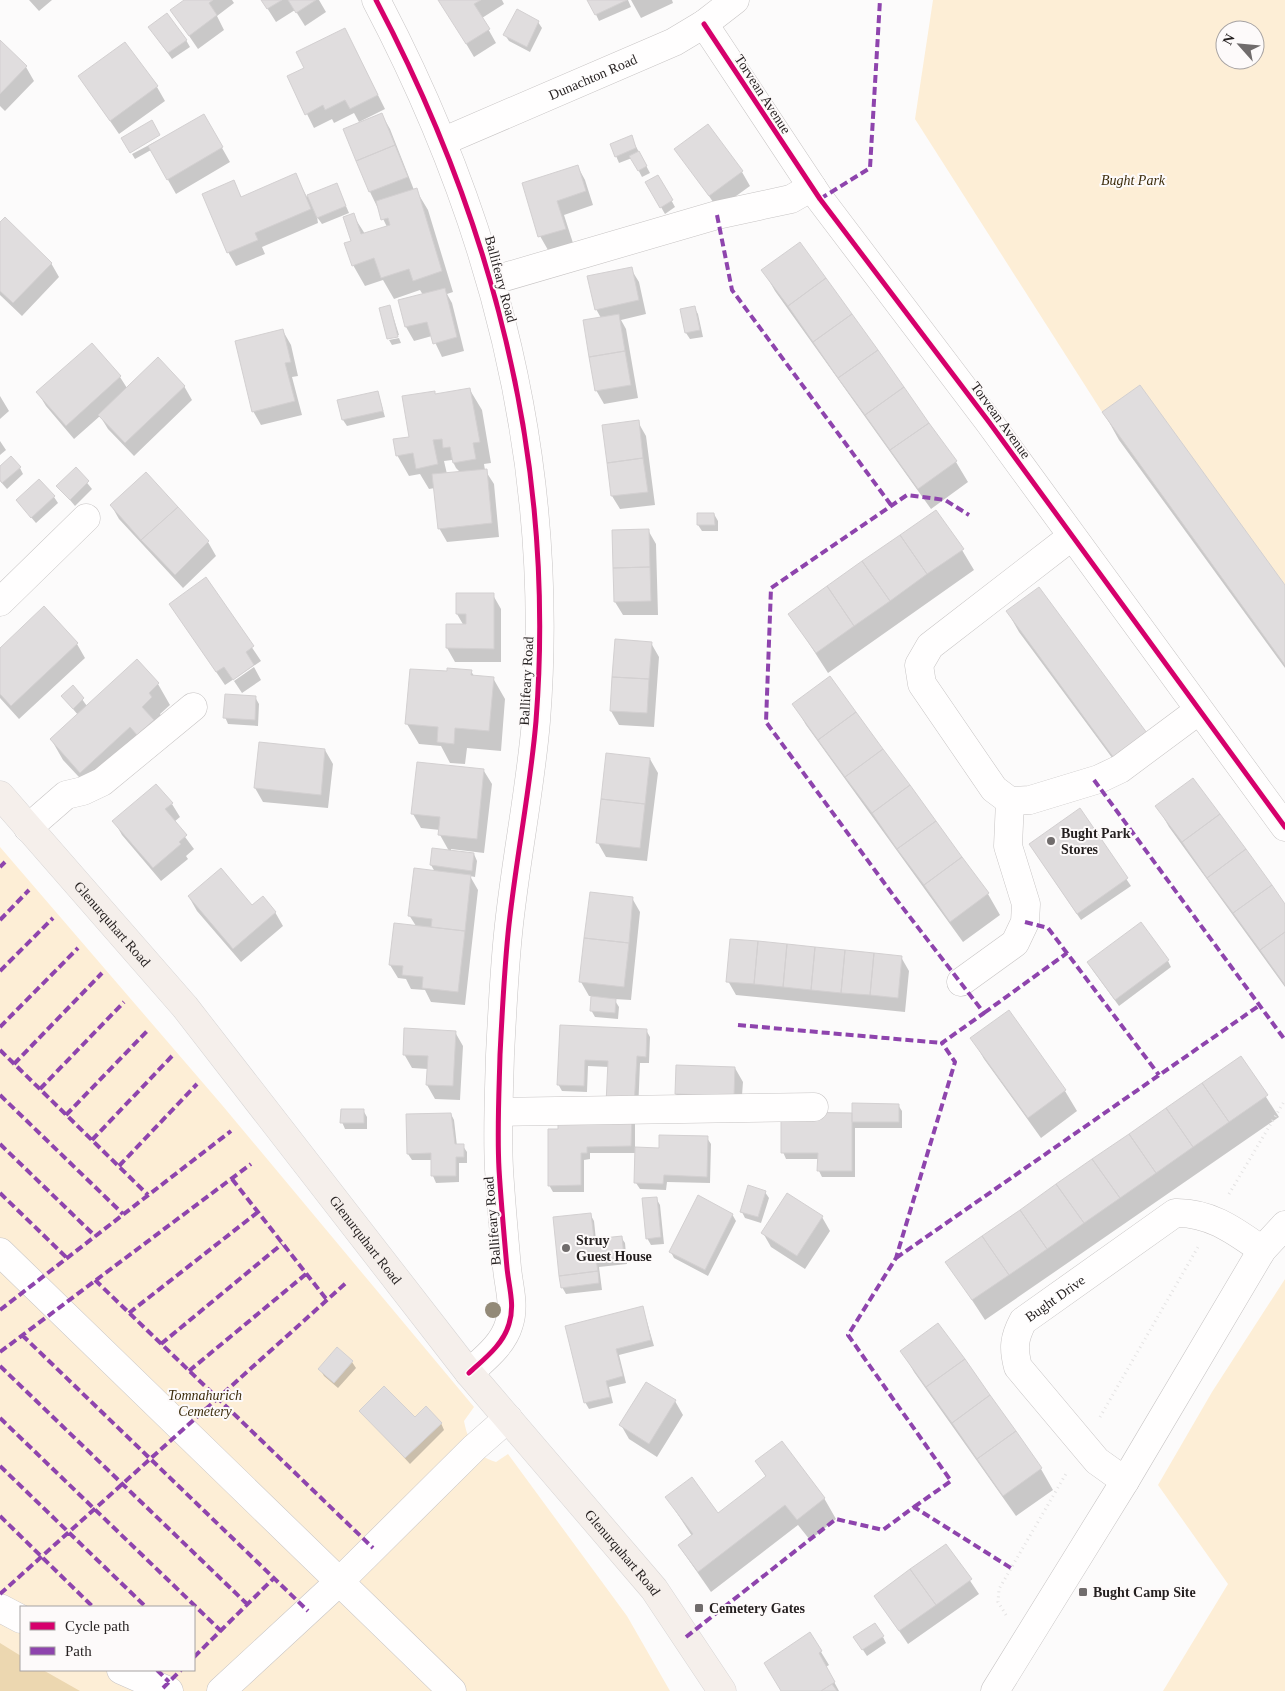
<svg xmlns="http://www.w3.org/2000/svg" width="1285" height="1691" viewBox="0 0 1285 1691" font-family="'Times New Roman',serif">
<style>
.green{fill:#fdeed6;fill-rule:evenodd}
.forest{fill:#ecd7b0}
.shadow{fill:#0003;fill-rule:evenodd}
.building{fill:#e0ddde;stroke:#d3d0d1}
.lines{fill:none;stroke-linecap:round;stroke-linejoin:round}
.minor-casing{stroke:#c7c4c4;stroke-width:29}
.highway-casing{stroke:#d7d5d5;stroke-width:29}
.path{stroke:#e4e3e3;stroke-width:3;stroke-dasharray:1 4;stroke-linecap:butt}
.minor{stroke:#fffefe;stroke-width:28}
.highway{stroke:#f5efeb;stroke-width:28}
.quiet{stroke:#8e44ad;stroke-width:4;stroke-dasharray:8 4;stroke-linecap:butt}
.cycleway-casing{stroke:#fdfafa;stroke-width:8}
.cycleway{stroke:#d6006c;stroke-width:5}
.tree{fill:#938a78}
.poi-dot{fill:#706c6c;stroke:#fdfafa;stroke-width:2}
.labels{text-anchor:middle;stroke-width:4;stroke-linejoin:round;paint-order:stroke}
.street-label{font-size:14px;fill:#241f1f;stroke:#fdfafa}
.park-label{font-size:14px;font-style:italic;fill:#3d2d0d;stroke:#fdfafa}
.poi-label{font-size:14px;font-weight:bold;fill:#241f1f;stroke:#fdfafa;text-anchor:start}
</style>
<rect width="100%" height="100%" fill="#fcfbfb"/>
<path class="green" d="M933 0H1285V665L1102 412 915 119ZM1225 30H1255V60H1225Z
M0 847 222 1105 474 1407 464 1421C468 1441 475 1456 496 1462L508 1454 627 1616 670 1691H0ZM21 1607H194V1670H21Z
M1285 1279V1691H1163L1228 1584 1158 1485 1212 1392Z"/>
<path class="forest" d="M0 1643 21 1656V1670H43L80 1691H0Z"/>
<path class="shadow" d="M29 0H52L39 11Z
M186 0H232L234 3 217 16 224 30 198 49 172 11Z
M262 0H319L326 12 305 26 295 10 276 22Z
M440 0H502L504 4 482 18 496 43 474 57Z
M589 0H628L631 7 599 21Z
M631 0H672L673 3 641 18Z
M538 22 542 28 530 52 509 41 505 35Z
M153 33 186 40 190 47 172 59Z
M0 42 26 67 34 81 5 111 0 106Z
M352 43 385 109 359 122 354 113 334 123 332 119 314 128 307 114Z
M79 76 157 87 165 101 119 134Z
M382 115 390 129 414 190H416L428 210 453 292 447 294 452 303 464 351 442 357 432 336 414 341 406 327 423 295 420 290 394 299 383 280 365 286 353 265V215L365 234 387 227 370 192 345 130Z
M204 116 230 162 176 194 151 150 135 159 132 154Z
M631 137 650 173 642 177 632 158 619 163 616 156Z
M676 149 742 172 750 186 718 209Z
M578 167 585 180 593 205 564 215 573 243 548 250 540 236 523 184Z
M295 174 307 197 337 185 349 213 322 224 317 217 318 223 262 247 265 254 236 266 228 252 233 182 242 198Z
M658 176 675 207 665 214 647 183Z
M0 223 51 263 59 277 22 316 0 295Z
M800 244 956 462 968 482 931 509 775 291 763 270Z
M631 269 639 282 646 314 621 320 626 329 638 398 604 404 596 390 601 318 596 309Z
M390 306 399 335 388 338Z
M694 307 698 314 703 337 690 339 686 333 681 310Z
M283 331 291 345 298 376 292 377 302 415 261 425 253 411Z
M399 338 401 343 392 345 389 340Z
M92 345 120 377 127 388 184 386 192 400 134 456 108 429 100 416 74 439 46 406 38 393Z
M470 390 482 410 491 463 484 464 485 470 494 484 499 537 447 542 439 528 435 488 429 489 420 474 409 476 397 455 436 396ZM452 460 456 468 461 473 447 474 444 461Z
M378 392 385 417 347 426 343 420Z
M0 396 9 411 0 419Z
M1104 413 1285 587V668L1119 440Z
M638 422 646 436 655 505 620 509 612 496Z
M0 441 6 450 0 455Z
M0 467 20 468 23 474 7 489 0 481Z
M76 469 92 489 75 506 58 486Z
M146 474 208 542 216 556 183 588 119 519 111 505Z
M54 497 58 503 36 523 17 501Z
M714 514 718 521V531H702L698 525Z
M648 530 656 544 658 615H623L615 602Z
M962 550 974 570 828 673 790 614Z
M206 579 261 661 225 685 170 604Z
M1038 589 1127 778 1019 632 1007 611Z
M493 595 501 609V662H455L447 648 448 626H464L457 614Z
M44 608 77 644 85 658 19 719 0 698V649Z
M651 643 659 657 654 727 619 725 611 711Z
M137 661 158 684 170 705 160 714 163 719 93 792 63 760 51 739 78 715 62 696 73 687 87 706Z
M254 667 261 680 242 693 234 681Z
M471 671 474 676 493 678 505 699 501 751 467 748 465 764 450 763 441 746 419 744 407 724 448 673Z
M830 678 988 894 1000 915 963 942 806 725 794 704Z
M255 697 259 704 258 726 228 724 225 717Z
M325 750 333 764 328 808 263 802 255 788Z
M650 759 658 773 647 861 606 857 598 843Z
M484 771 492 784 484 853 451 849V852L474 854 477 861 475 877 470 876 478 890 465 1005 431 1002 425 990 411 989 406 979 398 978 390 965 416 926 409 915 435 872 431 865 449 851 440 835V830L421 828 413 814Z
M172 804 180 817 174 822 194 849 186 856 188 859 161 881 122 835 114 821Z
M1157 806 1285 906V987L1169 827Z
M1080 810 1131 886 1081 920 1034 851Z
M189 897 275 912 283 926 241 962 197 911Z
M632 898 640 912 631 1000 614 999 619 1007 618 1019 595 1017 591 1010 592 996H589L581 982Z
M901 957 909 971 905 1012 736 995 728 981Z
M1168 961 1171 967 1119 1006 1092 969Z
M1009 1012 1065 1091 1077 1111 1041 1138 984 1059 972 1038Z
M561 1026 646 1030 650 1037 649 1063H640L638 1112 609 1067 588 1066 587 1092 562 1091 558 1084Z
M455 1032 463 1046 460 1100 435 1099 427 1085 428 1069 412 1068 404 1054Z
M1241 1058 1279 1117 985 1320 947 1262Z
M735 1068 743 1082 741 1109 684 1108 676 1094Z
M898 1105 902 1111V1128H855V1177H822L819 1171V1159H786L783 1152 854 1114Z
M363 1110 367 1117V1129H345L342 1122Z
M451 1114 454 1120 457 1146H463L467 1152V1163H459V1182L436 1183 433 1176 432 1160H412L408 1154Z
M631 1117 635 1124V1148L660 1149 707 1138 711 1144 710 1183 667 1182 666 1190 640 1189 636 1183V1153H590V1159L584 1160V1192H553L549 1185 559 1130Z
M765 1192 769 1198 761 1223 745 1218 742 1212Z
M656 1198 660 1205 664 1244 651 1245 647 1238Z
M590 1214 594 1221 596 1240 621 1237 625 1243 627 1264 599 1267 602 1290 566 1294 562 1287Z
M732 1214 736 1221 708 1276 674 1258 671 1252Z
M822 1217 830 1231 805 1269 771 1247 763 1233Z
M643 1308 654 1346 619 1355 626 1383 609 1387 613 1403 589 1409 585 1402 567 1327Z
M938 1325 1041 1469 1053 1490 1016 1516 914 1372 902 1351Z
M352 1362 356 1368 338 1388 324 1376 320 1369Z
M675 1401 683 1415 657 1457 629 1439 621 1425Z
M361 1411 441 1423 444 1430 410 1464Z
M757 1462 824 1498 836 1519 810 1540 798 1525 711 1592 679 1546 692 1536 667 1498 718 1514 766 1477Z
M946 1545 979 1594 908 1644 875 1596Z
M810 1634 829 1665 826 1667 839 1691H782Z
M883 1637 886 1643 867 1656 859 1644Z"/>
<path class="building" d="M184 0H213L209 3 217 15 189 36 170 10Z
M261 0H282L267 9Z
M288 0H316L296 13Z
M438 0H481L474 4 490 29 466 44Z
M587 0H627L595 15Z
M517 9 539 21 527 47 503 35Z
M167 13 187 40 168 53 148 27Z
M345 28 378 95 350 109 345 100 325 110 323 105 305 115 287 76 304 68 296 52Z
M0 40 27 66 0 94Z
M125 42 158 86 110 121 78 76Z
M382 113 395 145 356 161 343 129Z
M204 114 223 147 167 180 148 146Z
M152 120 160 135 130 153 121 138Z
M708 124 743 171 709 196 674 149Z
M632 135 636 148 615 157 610 144Z
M395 145 408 177 369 192 356 161Z
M639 151 647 166 638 171 629 156Z
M578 165 586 191 557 201 566 229 538 237 522 183Z
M296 173 311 209 255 233 258 240 227 253 202 194 234 180 241 197Z
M658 175 673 200 660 208 645 182Z
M337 183 346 206 317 218 307 195Z
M417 188 442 271 413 281 409 269 381 278 374 258 352 266 344 243 351 241 343 217 354 213 361 234 390 225 388 218 381 220 376 201Z
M5 217 52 263 13 303 0 291V222Z
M800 242 826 278 788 306 761 270Z
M632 267 639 300 595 310 587 276Z
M826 278 852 314 813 342 788 306Z
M445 288 457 337 433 344 427 322 405 327 398 300Z
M390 305 398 337 387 339 379 308Z
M695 306 700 330 685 333 680 309Z
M619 314 625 351 589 357 583 320Z
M852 314 878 350 838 378 813 342Z
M283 329 291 362 285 363 295 401 252 412 235 341Z
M92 343 121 376 66 426 36 392Z
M878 350 904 387 865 415 838 378Z
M625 351 631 385 595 391 589 357Z
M158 357 185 386 125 443 98 415Z
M1140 385 1285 585V665L1102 412Z
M904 387 929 423 890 450 865 415Z
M470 388 480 442 473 443 476 459 453 463 450 447 443 448 442 439 433 440 438 464 416 469 413 453 396 456 393 439 409 437 402 396 435 391V394Z
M378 391 383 411 342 420 337 400Z
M639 420 643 458 607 463 602 425Z
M929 423 957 461 918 489 890 450Z
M11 456 21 467 2 483 0 480V466Z
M643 458 648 492 611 496 607 463Z
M76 467 89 481 70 500 56 486Z
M487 469 492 523 438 529 432 474Z
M146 472 178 507 141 540 110 505Z
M39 479 55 496 31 518 16 500Z
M178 507 209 541 175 575 141 540Z
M936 510 964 549 927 574 900 535Z
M697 513H714L715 525H697Z
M649 529 650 567 613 568 612 530Z
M900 535 927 574 890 601 862 561Z
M862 561 890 601 854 626 827 586Z
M650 567 651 601 614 602 613 568Z
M206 577 254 646 246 652 254 665 233 680 224 667 216 672 169 604Z
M827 586 854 626 816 653 788 614Z
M1039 587 1147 733 1114 758 1006 611Z
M456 593H494V649L446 648V624H466V614H456Z
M44 606 78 643 11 706 0 694V648Z
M615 639 652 642 649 679 612 677Z
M137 659 159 683 149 693 152 697 142 707 154 720 137 735 130 727 80 773 50 739Z
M447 668 472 670 471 675 494 677 489 731 455 728 454 744 437 742 438 727 405 724 410 669 447 671Z
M830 676 856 712 818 740 792 704Z
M612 677 649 679 647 713 610 711Z
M73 685 84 698 73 709 61 696Z
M225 694 256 696 255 720 223 718Z
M856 712 883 749 845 777 818 740Z
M259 742 325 749 321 795 254 788Z
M883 749 910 785 872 813 845 777Z
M606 753 650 758 645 804 601 799Z
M417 762 484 769 477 839 438 835 440 817 411 814Z
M1193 778 1220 814 1182 842 1155 806Z
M156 784 173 803 165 809 187 835 179 842 181 844 153 868 112 821Z
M910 785 936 821 897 849 872 813Z
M601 799 645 804 640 848 596 843Z
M1080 808 1128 878 1077 914 1029 844Z
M1220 814 1246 849 1207 878 1182 842Z
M936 821 962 857 924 885 897 849Z
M432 848 474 853 472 871 430 865Z
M1246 849 1272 885 1233 913 1207 878Z
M962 857 989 893 950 922 924 885Z
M221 868 252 905 263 896 276 912 233 949 188 896Z
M414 868 471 875 465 931 431 927 432 919 408 916Z
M1272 885 1285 904V932L1260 950 1233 913Z
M590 892 633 897 629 943 584 938Z
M1141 922 1169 960 1115 1000 1087 962Z
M394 923 465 931 458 992 422 988 423 977 402 975 403 966 389 965Z
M1285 932V985L1260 950Z
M584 938 629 943 624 987 579 982Z
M730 939 758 941 754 984 726 982Z
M758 941 787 944 783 987 754 984Z
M787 944 815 947 811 990 783 987Z
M815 947 845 950 841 993 811 990Z
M845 950 874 953 870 995 841 993Z
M874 953 902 956 898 998 870 995Z
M591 996 616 999 615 1013 590 1011Z
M1009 1010 1066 1090 1028 1118 970 1038Z
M560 1025 647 1029 646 1057 637 1056 634 1106 606 1104 608 1061 585 1060 584 1086 557 1085Z
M404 1028 456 1031 453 1086 426 1085 428 1056 403 1055Z
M1241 1056 1268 1095 1229 1122 1202 1083Z
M676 1065 735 1067 734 1096 675 1094Z
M1202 1083 1229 1122 1193 1147 1166 1108Z
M852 1103 899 1104V1122H852Z
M1166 1108 1193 1147 1156 1173 1129 1134Z
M341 1109H364V1123H340Z
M781 1112 852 1113V1171H817L818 1153H781Z
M451 1113 455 1144H464V1157H456V1176H431V1153L407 1154 406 1114Z
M632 1116 631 1146 587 1147V1153H581V1185L548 1186V1129H558V1117Z
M1129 1134 1156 1173 1120 1198 1092 1159Z
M659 1135 708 1136 707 1177 664 1175 663 1184 634 1183 635 1147 659 1148Z
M1092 1159 1120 1198 1084 1223 1056 1184Z
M1056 1184 1084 1223 1047 1249 1020 1210Z
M748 1185 766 1191 758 1217 740 1212Z
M787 1193 823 1216 797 1256 761 1233Z
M698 1195 733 1214 705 1270 669 1252Z
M657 1197 661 1237 646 1239 642 1198Z
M1020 1210 1047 1249 1009 1275 982 1236Z
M591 1213 594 1239 622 1236 624 1257 596 1260 598 1271 559 1276 553 1217Z
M982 1236 1009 1275 972 1300 945 1262Z
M598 1271 599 1283 561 1288 559 1276Z
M643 1306 651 1340 616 1349 623 1376 606 1381 610 1397 584 1403 565 1326Z
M938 1323 965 1359 926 1387 900 1351Z
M337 1347 353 1361 334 1383 318 1369Z
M965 1359 990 1395 952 1423 926 1387Z
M646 1382 676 1400 649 1444 619 1425Z
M384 1386 415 1417 426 1406 442 1423 405 1458 359 1411Z
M990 1395 1016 1431 977 1459 952 1423Z
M1016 1431 1042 1468 1003 1496 977 1459Z
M782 1441 825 1498 797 1520 785 1505 698 1572 678 1545 693 1534 665 1497 692 1477 718 1513 766 1476 755 1461Z
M946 1544 972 1579 936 1605 910 1569Z
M910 1569 936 1605 899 1631 874 1596Z
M875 1623 884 1636 862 1650 853 1637Z
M810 1632 822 1651 819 1653 835 1682 821 1691H781L764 1663Z
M832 1684 837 1691H821Z"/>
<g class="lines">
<defs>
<g id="minor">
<path d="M376 0C495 226 556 465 536 721 530 792 515 863 508 934 504 974 502 1015 500 1055 499 1093 497 1131 499 1169 501 1202 504 1235 507 1268 509 1288 515 1305 509 1324 503 1345 484 1359 469 1373"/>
<path d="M704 24 820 199 989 422 1285 827"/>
<path id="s1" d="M444 141 674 42 704 24 735 0"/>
<path d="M491 281 717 215 791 199 812 187"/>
<path d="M1071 537 930 646 919 665 922 684 994 789 1010 801 1030 800 1099 779 1120 769 1198 711"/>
<path d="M0 602 86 518"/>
<path d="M28 828 66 795 83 791 102 782 193 707"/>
<path d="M961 982 1015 943 1025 922 1026 904 1008 846 1010 801"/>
<path d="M499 1112 814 1107"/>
<path d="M0 1252 452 1691"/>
<path id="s2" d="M1125 1481 1097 1461 1018 1367C1013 1348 1014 1338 1023 1321L1175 1213C1210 1212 1235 1231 1262 1250"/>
<path d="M0 1608 21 1619"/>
<path d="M121 1670 169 1691"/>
<path d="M221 1691 340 1581 474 1448 508 1418"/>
<path d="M995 1691 1125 1481 1262 1250 1285 1225"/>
</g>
<g id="highway">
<path id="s3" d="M0 795 185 1007 469 1373 654 1589 722 1691"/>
</g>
</defs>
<use href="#minor" class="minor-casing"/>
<use href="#highway" class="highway-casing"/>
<path class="path" d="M1229 1194 1285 1100
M1100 1417 1198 1247
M1006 1615 998 1602 999 1589 1067 1472"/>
<use href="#minor" class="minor"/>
<use href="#highway" class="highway"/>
<path class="quiet" d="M820 199 870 168 880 0
M717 215 732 290 891 505
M1094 780 1285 1040
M0 867 5 862
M0 920 29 890
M1025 922 1048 928 1159 1075
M0 971 53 918
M984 1013 1067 953
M738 1025 942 1043
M0 1027 78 948
M0 1050 148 1195
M14 1064 102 973
M40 1089 124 1002
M0 1095 123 1214
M66 1115 149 1029
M92 1140 172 1056
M0 1144 95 1236
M119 1166 197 1084
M232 1179 327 1300
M0 1193 67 1258
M896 1258 1260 1005
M95 1280 373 1548
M0 1310 231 1131
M129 1313 258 1212
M22 1335 308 1611
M161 1344 282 1244
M0 1352 251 1164
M0 1366 247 1604
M189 1371 306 1274
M0 1418 221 1631
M0 1466 146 1607
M914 1507 951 1481 848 1335 896 1258 955 1062 942 1043 984 1013 896 899 766 722 771 588 907 495 945 500 969 515
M0 1516 93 1607
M0 1594 347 1282
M686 1637 836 1519 883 1530 914 1507 1011 1568
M194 1657 274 1578
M157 1670 169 1682
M163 1688 181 1670"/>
<defs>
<path id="cycleway" d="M376 0C495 226 556 465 536 721 530 792 515 863 508 934 504 974 502 1015 500 1055 499 1093 497 1131 499 1169 501 1202 504 1235 507 1268 509 1288 515 1305 509 1324 503 1345 484 1359 469 1373
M704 24 820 199 989 422 1285 827"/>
</defs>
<use href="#cycleway" class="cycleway-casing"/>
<use href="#cycleway" class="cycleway"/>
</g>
<circle class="tree" cx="493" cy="1310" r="8"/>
<g class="poi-dot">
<circle cx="1051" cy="841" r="5"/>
<circle cx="566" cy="1248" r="5"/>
<rect x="1078" y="1587" width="10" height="10" rx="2.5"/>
<rect x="694" y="1603" width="10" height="10" rx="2.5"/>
</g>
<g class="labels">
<g class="street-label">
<text dy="5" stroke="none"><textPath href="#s1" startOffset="162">Dunachton Road</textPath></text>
<text transform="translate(763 94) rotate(57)" y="5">Torvean Avenue</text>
<text transform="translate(501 279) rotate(75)" y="5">Ballifeary Road</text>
<text transform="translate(1001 420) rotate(54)" y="5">Torvean Avenue</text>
<text transform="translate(526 681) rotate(-87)" y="5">Ballifeary Road</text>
<text dy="5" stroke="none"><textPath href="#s3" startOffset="171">Glenurquhart Road</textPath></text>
<text transform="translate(492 1221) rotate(-95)" y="5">Ballifeary Road</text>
<text dy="5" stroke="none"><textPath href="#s3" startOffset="576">Glenurquhart Road</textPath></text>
<text dy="5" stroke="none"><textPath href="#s2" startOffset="244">Bught Drive</textPath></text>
<text dy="5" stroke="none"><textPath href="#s3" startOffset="981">Glenurquhart Road</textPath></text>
</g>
<g class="park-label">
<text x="1133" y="185">Bught Park</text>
<text x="205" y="1400">Tomnahurich<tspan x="205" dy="16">Cemetery</tspan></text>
</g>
<g class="poi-label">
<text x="1061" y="838">Bught Park<tspan x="1061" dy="16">Stores</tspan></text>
<text x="576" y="1245">Struy<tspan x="576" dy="16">Guest House</tspan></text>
<text x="1093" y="1597">Bught Camp Site</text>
<text x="709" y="1613">Cemetery Gates</text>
</g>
</g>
<rect x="20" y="1606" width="175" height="65" fill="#fdfafa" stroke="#a6a2a2"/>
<rect x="30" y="1622" width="25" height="8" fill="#d6006c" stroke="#a6a2a2"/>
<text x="65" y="1631" font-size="15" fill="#241f1f">Cycle path</text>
<rect x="30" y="1647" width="25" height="8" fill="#8e44ad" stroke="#a6a2a2"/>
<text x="65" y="1656" font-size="15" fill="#241f1f">Path</text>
<g transform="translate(1240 45) rotate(297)"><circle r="24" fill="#fdfafa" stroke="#a6a2a2"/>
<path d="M0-4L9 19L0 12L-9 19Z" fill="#706c6c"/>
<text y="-8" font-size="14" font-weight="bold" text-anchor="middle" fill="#241f1f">N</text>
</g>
</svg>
